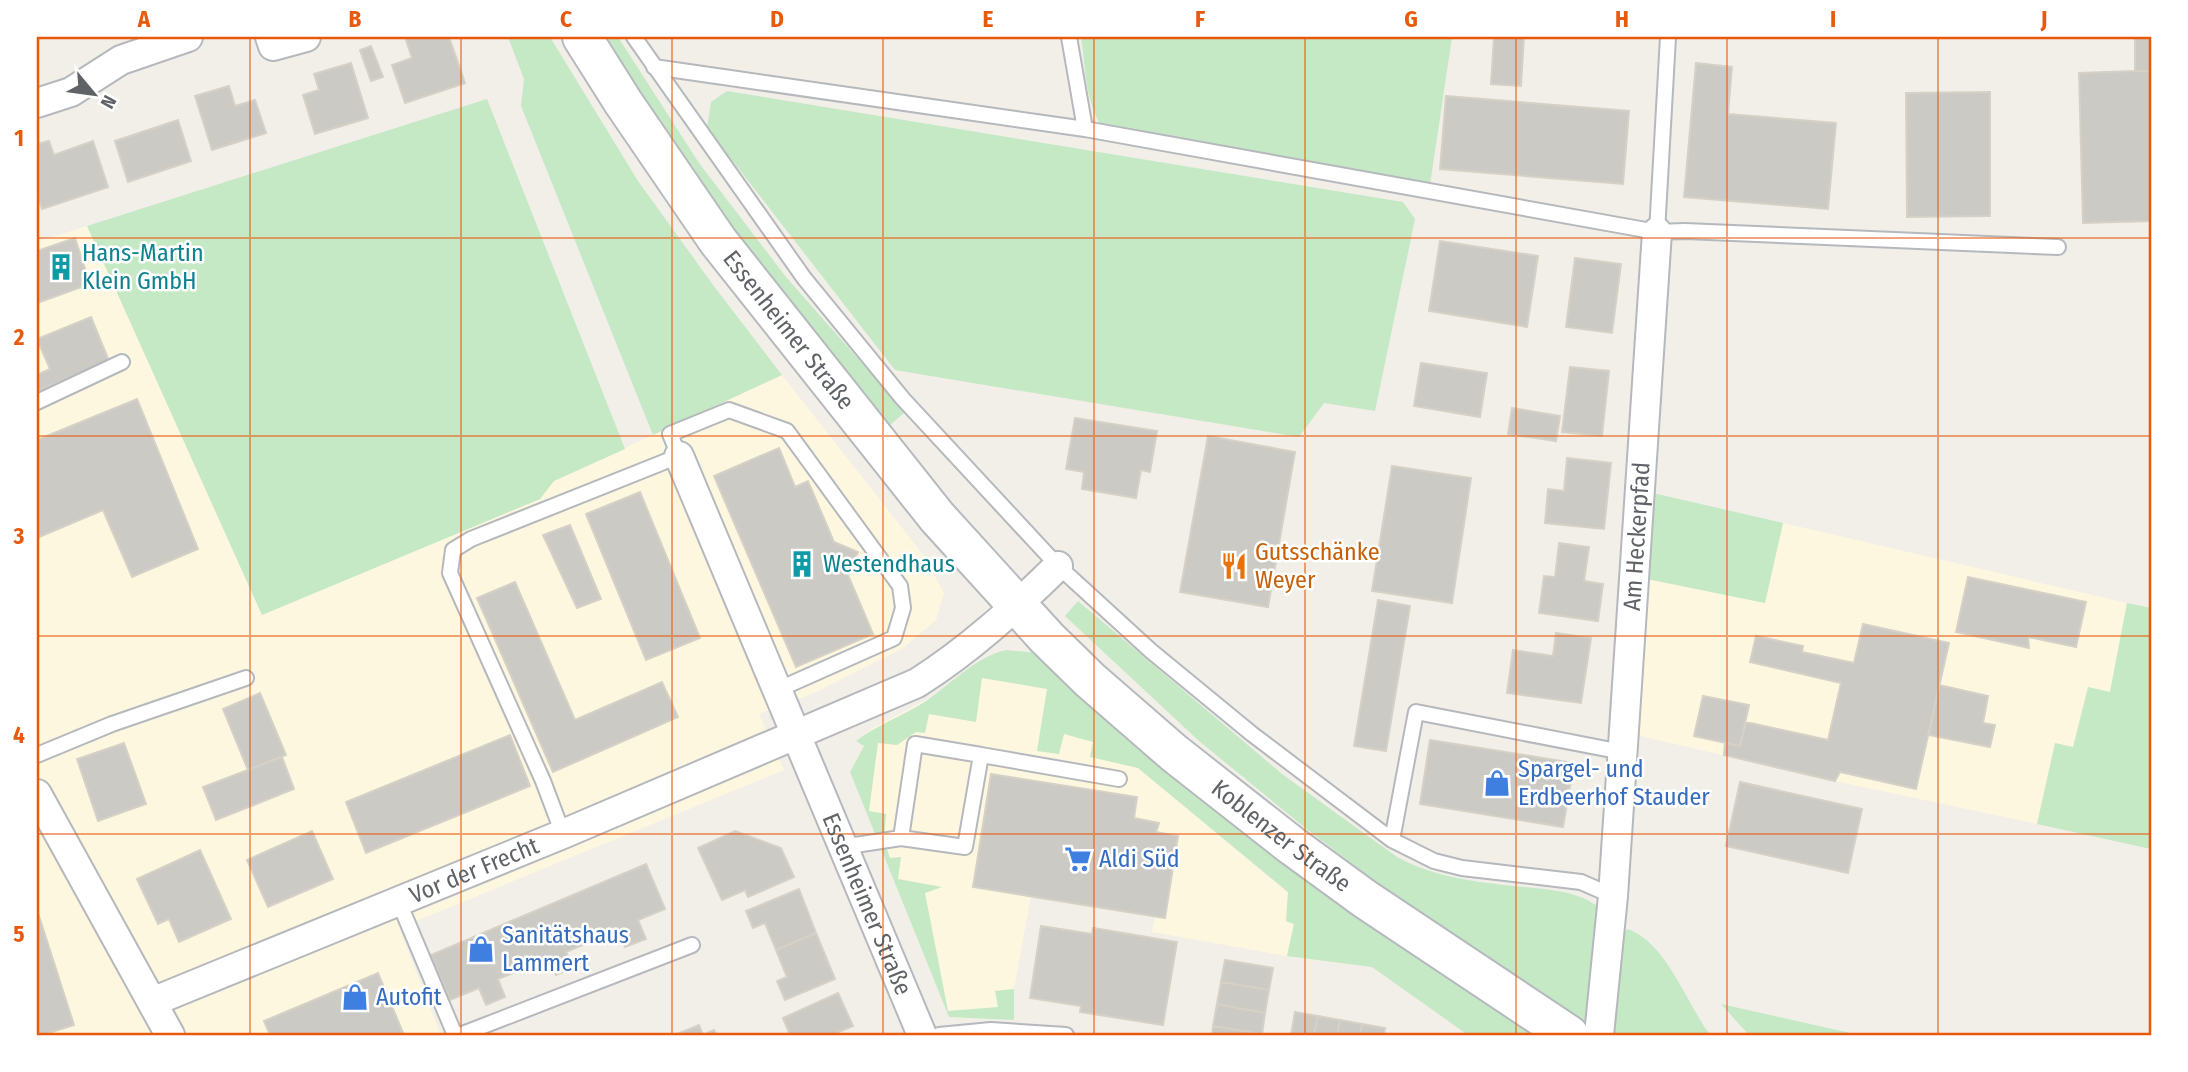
<svg xmlns="http://www.w3.org/2000/svg" width="2188" height="1072" viewBox="0 0 2188 1072" font-family="'Fira Sans Condensed',sans-serif">
<style>
.commercial{fill:#fef7e0}
.green{fill:#c5e8c5}
.building{fill:#cccac5;stroke:#d6d1c6;stroke-width:2}
.lines{fill:none;stroke-linecap:round;stroke-linejoin:round}
.lane-casing{stroke:#b5b8bc;stroke-width:18}
.street-casing{stroke:#b5b8bc;stroke-width:32}
.secondary-casing{stroke:#b6babf;stroke-width:42}
.lane{stroke:#fff;stroke-width:14}
.street{stroke:#fff;stroke-width:28}
.secondary{stroke:#fff;stroke-width:38}
.grid{fill:none;stroke:#e8590c;stroke-width:2;stroke-opacity:0.55}
.labels{text-anchor:middle;stroke-width:5;stroke-linejoin:round;paint-order:stroke}
.culture-label{font-size:24px;fill:#0d838f;stroke:#fff;text-anchor:start}
.street-label{font-size:24px;fill:#5f6368;stroke:#fff}
.food-label{font-size:24px;fill:#c56008;stroke:#fff;text-anchor:start}
.shop-label{font-size:24px;fill:#366cbe;stroke:#fff;text-anchor:start}
.neatline{fill:none;stroke:#e8590c;stroke-width:2.5}
.grid-label{font-size:23px;text-anchor:middle;font-weight:bold;fill:#e8590c}
</style>
<rect width="100%" height="100%" fill="#f1efe8"/>
<path class="commercial" d="M87 226 262 615 540 499 554 481 782 375 924 556 944 593 936 620 903 648 814 693 759 714 784 770 399 928 441 1035H37V242Z
M1783 523 2127 603 2110 692 2073 748 2055 744 2037 824 1835 781 1636 735 1647 579 1765 603Z
M1006 650 1138 768 1288 893 1286 921 1294 924 1287 956 1152 932 1155 916 1031 896 1014 989V1020L949 1017 850 772 864 746 856 741 873 728 941 692 983 660Z"/>
<path class="green" d="M508 37H550L638 181 713 285 782 375 653 435 521 106 524 79Z
M593 37H618L699 163 786 277 905 412 890 425 772 292Z
M1081 37H1452L1430 185 1107 133C1085 109 1086 68 1081 37Z
M727 91 1403 202 1415 219 1375 411 1324 403 1299 437 895 370 707 128 711 102Z
M487 99 625 449 554 481 540 499 262 615 87 226Z
M1653 493 1783 523 1765 603 1647 579Z
M1078 601 1282 774 1397 857C1428 874 1462 880 1496 884 1529 889 1573 886 1600 908 1608 915 1616 924 1623 932L1628 929C1667 944 1686 1002 1710 1035H1596L1420 915 1304 827 1199 741 1065 616Z
M2127 603 2151 608V849L2037 824 2055 743 2073 747 2088 687 2110 692Z
M1006 650 1038 653 1542 1035H1468L1372 967 1287 956 1294 924 1286 921 1288 892 1138 768 1090 757 1093 742 1064 734 1059 754 1037 751 1047 689 982 678 976 722 929 714 925 733 916 732 897 745 878 743 869 811 886 814 884 841 890 858 901 857 898 879 942 887 925 893 948 1011 998 1007 995 991 1014 989V1020L949 1017 850 772 864 746 856 741C877 725 900 717 923 703 949 686 975 657 1006 650Z
M1721 1004 1859 1035H1749Z"/>
<path class="building" d="M405 37H449L465 83 405 103 392 65 412 58Z
M1494 37H1524L1521 86 1491 84Z
M2135 37H2151V71H2135Z
M371 46 383 77 371 81 360 50Z
M351 63 368 118 315 134 303 95 319 90 314 74Z
M1696 63 1732 67 1728 114 1836 123 1828 209 1684 197Z
M2135 71H2151V221L2083 223 2079 73Z
M229 86 235 106 255 100 266 133 212 150 195 96Z
M1990 92V216L1907 217 1906 93Z
M1446 96 1629 111 1623 184 1440 169Z
M178 120 191 161 128 182 115 141Z
M49 141 54 155 93 141 108 187 42 209 37 193V144Z
M75 238 90 284 37 303V251Z
M1440 241 1538 256 1527 327 1429 311Z
M1575 258 1621 264 1612 333 1566 327Z
M91 317 109 361 37 391V375L50 369 37 339Z
M1421 363 1487 373 1480 417 1414 406Z
M1570 367 1609 371 1602 436 1562 432Z
M137 399 198 549 132 577 103 510 37 538V440Z
M1512 408 1560 416 1556 441 1508 434Z
M1075 418 1157 431 1150 472 1141 470 1136 498 1082 489 1084 472 1066 469Z
M1208 436 1295 452 1268 607 1180 592Z
M779 448 795 487 808 481 834 542 858 552 848 575 873 634 796 667 714 476Z
M1567 458 1611 463 1604 529 1545 523 1548 489 1564 491Z
M1392 466 1471 478 1452 603 1372 591Z
M640 492 700 638 646 660 586 514Z
M570 525 601 599 577 608 543 535Z
M1559 543 1589 547 1584 581 1603 584 1598 621 1539 613 1544 576 1555 577Z
M1968 577 2086 602 2076 647 2028 637 2029 648 1956 632Z
M515 582 575 720 662 682 678 717 553 772 477 598Z
M1378 600 1410 606 1386 751 1354 746Z
M1863 624 1949 643 1916 789 1840 772 1835 781 1724 755 1725 743 1740 746 1746 722 1828 740 1841 683 1750 662 1756 636 1803 646 1802 652 1854 663Z
M1556 633 1591 638 1581 703 1507 693 1513 650 1553 656Z
M1939 685 1988 696 1983 723 1995 725 1990 747 1929 735Z
M260 693 286 755 248 770 223 709Z
M1703 696 1749 705 1740 746 1694 736Z
M510 735 530 786 366 853 346 802Z
M1430 740 1574 763 1563 827 1420 804Z
M124 743 146 804 98 821 77 759Z
M282 757 294 789 216 820 203 787Z
M991 774 1137 797 1134 818 1159 823 1156 832 1178 836 1165 918 973 887Z
M1740 782 1862 809 1848 873 1726 846Z
M312 831 333 879 268 907 247 860Z
M735 831 781 848 794 877 748 897 745 890 722 900 698 848Z
M200 850 231 919 179 942 169 919 158 924 137 879Z
M646 864 665 909 638 920 646 939 625 947 617 930 566 952 573 968 556 975 549 958 498 979 505 997 486 1005 479 988 450 1000 431 955Z
M799 889 816 933 776 950 765 923 753 928 746 911Z
M39 916 74 1025 42 1035H37V917Z
M1041 926 1092 934 1093 928 1177 942 1163 1025 1080 1012 1081 1006 1030 998Z
M816 933 835 979 785 1000 777 981 787 977 776 950Z
M1225 960 1273 968 1269 990 1221 982Z
M378 973 404 1035H270L264 1021Z
M1221 982 1269 990 1265 1013 1217 1004Z
M838 993 853 1026 832 1035H790L783 1018Z
M1217 1004 1265 1013 1262 1034 1213 1026Z
M1295 1012 1318 1016 1314 1035H1291Z
M1318 1016 1340 1020 1337 1035H1314Z
M1340 1020 1362 1024 1360 1035H1337Z
M1362 1024 1385 1028 1384 1035H1360Z
M699 1025 703 1035 714 1030 717 1035H675Z
M1213 1026 1262 1034 1212 1035Z"/>
<g class="lines">
<defs>
<path id="lane" d="M634 37 804 278 903 399 1058 566 1151 651 1252 734 1392 840 1434 861 1462 868 1581 882 1613 896
M1069 37 1085 129
M654 67 1085 129 1657 232 1685 231 2058 247
M1657 232 1668 37
M37 402 122 362
M37 755 112 724 246 678
M563 834 543 781 450 573 453 550 471 539 679 456 670 434 729 410 787 431 900 586 903 608 894 638 777 690
M901 838 915 744 981 755
M1392 840 1416 712 1622 752
M842 847 901 838 965 847 981 755 1119 779
M398 900 455 1035
M460 1035 692 945
M939 1035 991 1030 1066 1035"/>
<g id="street">
<path d="M270 37 273 46 306 37"/>
<path d="M37 103 71 92 121 60 188 37"/>
<path id="s1" d="M679 456 922 1035"/>
<path d="M37 794 170 1035"/>
<path id="s2" d="M152 1002 563 834 917 683C969 650 1014 609 1058 566"/>
<path id="s3" d="M1599 1035 1613 896 1657 232"/>
</g>
<g id="secondary">
<path id="s4" d="M582 37 623 102 718 241 937 517 1047 638 1090 680 1174 753 1291 845 1365 899 1569 1035"/>
</g>
</defs>
<use href="#lane" class="lane-casing"/>
<use href="#street" class="street-casing"/>
<use href="#secondary" class="secondary-casing"/>
<use href="#lane" class="lane"/>
<use href="#street" class="street"/>
<use href="#secondary" class="secondary"/>
</g>
<path class="grid" d="M250 37V1035M461 37V1035M672 37V1035M883 37V1035M1094 37V1035M1305 37V1035M1516 37V1035M1727 37V1035M1938 37V1035M37 238H2151M37 436H2151M37 636H2151M37 834H2151"/>
<defs>
<symbol id="building-bare" viewBox="-9 -9 18 18"><path d="M-4-6H4V6H1V3H-1V6H-4ZM-2.5-4.3h1.7v1.8h-1.7ZM.8-4.3h1.7v1.8H.8ZM-2.5-1h1.7V.8h-1.7ZM.8-1h1.7V.8H.8Z" fill="#0f9aa8" stroke="#fff" stroke-width="2.5" paint-order="stroke"/></symbol>
<symbol id="restaurant-bare" viewBox="-9 -9 18 18"><path d="M-5-6h1v4h1v-4h1v4h1v-4h1v5L-1.5 .5V6h-2V.5L-5-1ZM5-6V6H3V1.5H1.5Q1.5-4 5-6Z" fill="#e8710a" stroke="#fff" stroke-width="2.5" paint-order="stroke"/></symbol>
<symbol id="shop-bare" viewBox="-9 -9 18 18"><path d="M-5-2.5h2.3a2.7 3.5 0 0 1 5.4 0H5L5.5 6h-11ZM-1.5-2.5h3a1.5 2.3 0 0 0-3 0Z" fill="#3f7fe0" stroke="#fff" stroke-width="2.5" paint-order="stroke"/></symbol>
<symbol id="supermarket-bare" viewBox="-9 -9 18 18"><path d="M-6-5.5h2.5l.6 2H6L4.5 2H-2.5L-4.4-4H-6ZM-1.5 3.2a1.3 1.3 0 1 0 .1 0ZM3 3.2a1.3 1.3 0 1 0 .1 0Z" fill="#3f7fe0" stroke="#fff" stroke-width="2.5" paint-order="stroke"/></symbol>
</defs>
<g fill-rule="evenodd">
<use href="#building-bare" x="42" y="248" width="38" height="38"/>
<use href="#building-bare" x="783" y="545" width="38" height="38"/>
<use href="#restaurant-bare" x="1215" y="547" width="38" height="38"/>
<use href="#shop-bare" x="1478" y="764" width="38" height="38"/>
<use href="#supermarket-bare" x="1059" y="840" width="38" height="38"/>
<use href="#shop-bare" x="462" y="930" width="38" height="38"/>
<use href="#shop-bare" x="336" y="978" width="38" height="38"/>
</g>
<g class="labels">
<g class="culture-label">
<text x="82" y="261">Hans-Martin<tspan x="82" dy="28">Klein GmbH</tspan></text>
<text x="823" y="572">Westendhaus</text>
</g>
<g class="street-label">
<text dy="8" stroke="none"><textPath href="#s4" startOffset="359">Essenheimer Straße</textPath></text>
<text dy="8" stroke="none"><textPath href="#s3" startOffset="500">Am Heckerpfad</textPath></text>
<text dy="8" stroke="none"><textPath href="#s4" startOffset="1068">Koblenzer Straße</textPath></text>
<text dy="8" stroke="none"><textPath href="#s2" startOffset="348">Vor der Frecht</textPath></text>
<text dy="8" stroke="none"><textPath href="#s1" startOffset="486">Essenheimer Straße</textPath></text>
</g>
<g class="food-label">
<text x="1255" y="560">Gutsschänke<tspan x="1255" dy="28">Weyer</tspan></text>
</g>
<g class="shop-label">
<text x="1518" y="777">Spargel- und<tspan x="1518" dy="28">Erdbeerhof Stauder</tspan></text>
<text x="1099" y="867">Aldi Süd</text>
<text x="502" y="943">Sanitätshaus<tspan x="502" dy="28">Lammert</tspan></text>
<text x="376" y="1005">Autofit</text>
</g>
</g>
<rect width="2188" height="1072" fill="none" stroke="#ffffff" stroke-width="77"/>
<g transform="translate(94 94) rotate(119)" stroke="#ffffff" stroke-width="5" paint-order="stroke">
<path d="M0-5L12 26L0 18L-12 26Z" fill="#5f6368"/>
<text y="-10" font-size="19" font-weight="bold" text-anchor="middle" fill="#5f6368">N</text>
</g>
<rect x="38" y="38" width="2112" height="996" class="neatline"/>
<g class="grid-label">
<text x="144" y="27">A</text>
<text x="355" y="27">B</text>
<text x="566" y="27">C</text>
<text x="777" y="27">D</text>
<text x="988" y="27">E</text>
<text x="1200" y="27">F</text>
<text x="1411" y="27">G</text>
<text x="1622" y="27">H</text>
<text x="1833" y="27">I</text>
<text x="2044" y="27">J</text>
<text x="19" y="146">1</text>
<text x="19" y="345">2</text>
<text x="19" y="544">3</text>
<text x="19" y="743">4</text>
<text x="19" y="942">5</text>
</g>
</svg>
